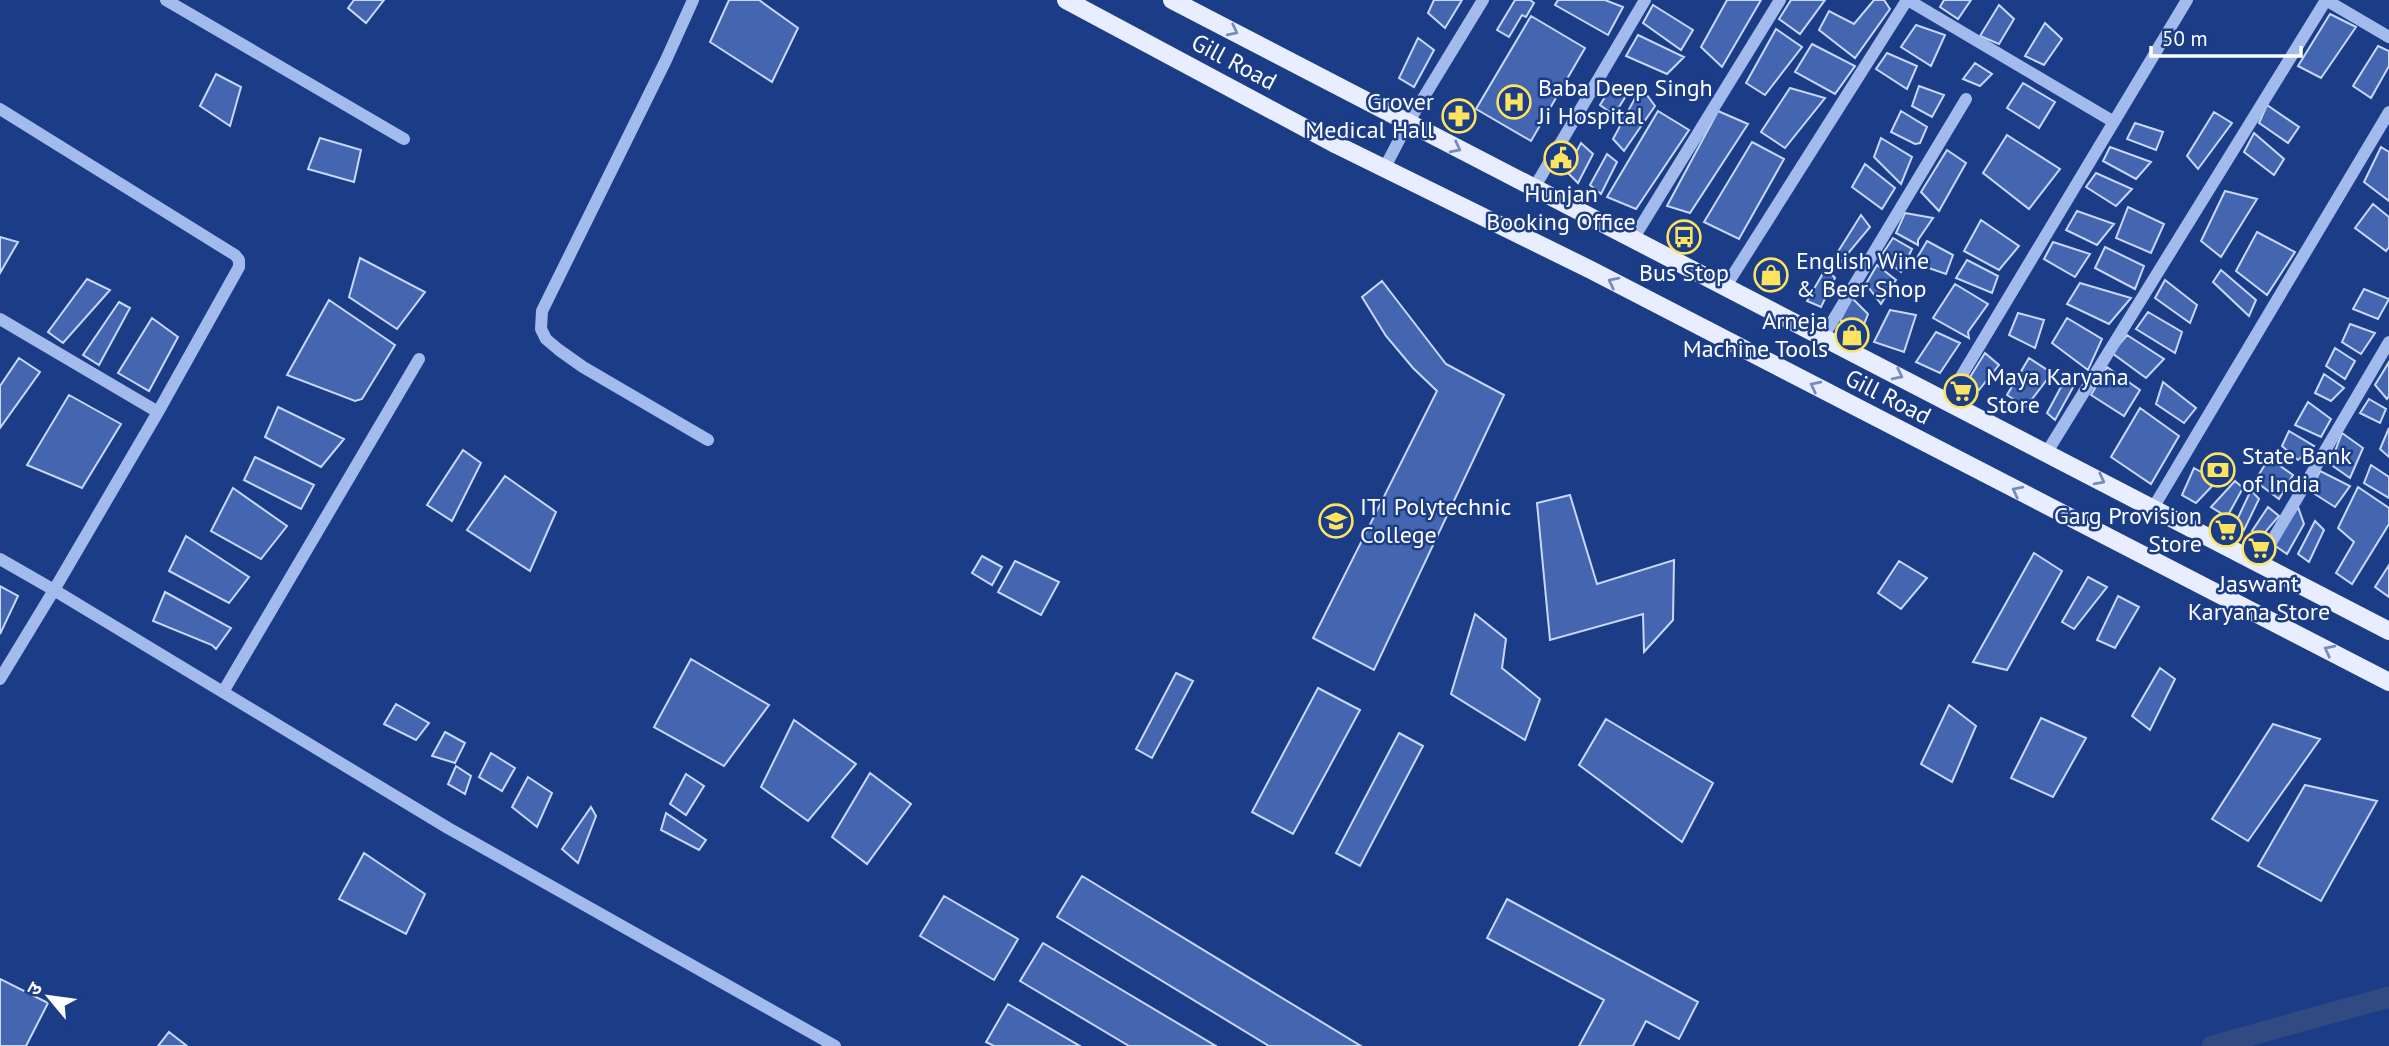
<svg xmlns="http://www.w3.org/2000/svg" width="2389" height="1046" viewBox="0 0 2389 1046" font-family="'PT Sans','Noto Sans Devanagari',sans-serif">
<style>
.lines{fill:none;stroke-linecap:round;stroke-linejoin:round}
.canal{stroke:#314a82;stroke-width:21}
.building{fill:#4466b1;stroke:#c8d8f9;stroke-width:2}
.minor{stroke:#a3bbec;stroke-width:12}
.major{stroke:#e8eeff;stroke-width:18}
.oneway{stroke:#778cbd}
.labels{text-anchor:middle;stroke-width:5;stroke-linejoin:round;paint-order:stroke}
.street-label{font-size:24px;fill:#fff;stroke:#1b3c87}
.poi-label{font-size:24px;fill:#fff;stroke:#1b3c87;text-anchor:start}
</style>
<rect width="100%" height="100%" fill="#1b3c87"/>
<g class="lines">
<path class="canal" d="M2212 1046 2389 997"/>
</g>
<path class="building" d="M354 0H384L366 23 348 8Z
M729 0H759L798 28 772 82 710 42Z
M1434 0H1462L1445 28 1428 13Z
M1515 0H1530L1534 3 1526 17 1522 15 1509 37 1497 30Z
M1558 0H1605L1623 7 1608 35 1555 5Z
M1727 0H1761L1722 67 1701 47Z
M1791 0H1825L1800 34 1779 19Z
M1874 0H1884L1890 9 1855 58 1819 30 1829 11 1854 24Z
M1944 0H1971L1958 19 1940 7Z
M1653 5 1693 30 1681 50 1643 23Z
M1999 5 2014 19 1999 44 1980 36Z
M2330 14 2356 27 2321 78 2298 66Z
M1531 16 1585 48 1531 141 1476 109Z
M2045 23 2062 39 2044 65 2025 56Z
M1916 25 1945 35 1931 66 1901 47Z
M1776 29 1802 47 1765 95 1746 83Z
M1638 35 1684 57 1667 74 1626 56Z
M1418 38 1434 50 1414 87 1399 78Z
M1812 44 1855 66 1835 94 1795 72Z
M2378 46 2389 51V66L2371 98 2353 86Z
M1887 53 1917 66 1907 89 1876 69Z
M1975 63 1992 74 1980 86 1963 79Z
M216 74 241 87 230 126 200 106Z
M2023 83 2055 102 2039 128 2007 108Z
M1613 84 1626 96 1614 115 1600 105Z
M1919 86 1944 95 1932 117 1912 106Z
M1641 87 1655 106 1624 151 1613 139Z
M1790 88 1825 98 1785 148 1761 132Z
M2267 105 2299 127 2288 143 2259 123Z
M1658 111 1689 130 1636 209 1607 197Z
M1718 111 1748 124 1690 213 1667 206Z
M1901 111 1927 127 1920 143 1915 144 1891 132Z
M2214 112 2232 123 2198 169 2187 156Z
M2135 123 2163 132 2156 150 2127 139Z
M2254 133 2284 159 2274 175 2244 152Z
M2007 135 2060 169 2029 209 1983 173Z
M320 138 361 150 354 182 308 169Z
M1881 138 1912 157 1901 184 1874 157Z
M1752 142 1784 159 1739 239 1704 222Z
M1581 143 1593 154 1578 183 1566 171Z
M2110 147 2151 162 2136 179 2103 161Z
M2381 147 2389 152V201L2364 182Z
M1947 150 1966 163 1939 211 1921 192Z
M1607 154 1617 162 1601 194 1590 185Z
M1865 164 1895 188 1882 209 1852 187Z
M2096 173 2132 189 2116 206 2086 187Z
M2225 191 2257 199 2221 257 2201 241Z
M2373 204 2389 217V247L2386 251 2355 228Z
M2128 207 2164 224 2151 253 2116 238Z
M2077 211 2114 224 2097 245 2066 230Z
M1905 213 1933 218 1918 240V245L1896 233Z
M1861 215 1870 227 1840 263 1834 258Z
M1981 220 2019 246 1999 270 1964 251Z
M2257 232 2295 252 2267 295 2236 271Z
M0 237 18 242 0 273Z
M1893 238 1912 249 1901 272 1881 256Z
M1927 241 1953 255 1946 274 1914 263Z
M2053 242 2090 254 2075 277 2044 259Z
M2105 247 2144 266 2135 289 2095 268Z
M360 258 425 292 397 329 349 297Z
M1967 260 1998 276 1992 293 1956 278Z
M1877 265 1896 280 1881 304 1866 284Z
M1826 268 1835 278 1821 307 1807 301Z
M2221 270 2256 300 2249 316 2213 282Z
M87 279 110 290 63 343 48 332Z
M2165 280 2197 305 2190 323 2155 298Z
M1382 281 1446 364 1504 395 1374 670 1313 638 1437 391 1413 368 1386 336 1362 297Z
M2080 283 2131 298 2109 324 2067 304Z
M1955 284 1988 304 1968 332 1969 338 1933 318Z
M2364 289 2389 299 2378 319 2353 309Z
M1852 298 1868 314 1861 332 1840 320Z
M329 300 395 345 362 399 355 401 287 375Z
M119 302 130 308 99 365 83 355Z
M1890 310 1916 315 1904 352 1874 342Z
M2148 312 2182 332 2175 353 2136 329Z
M2018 313 2044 320 2035 348 2009 335Z
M152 318 178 337 149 391 118 373Z
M2067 318 2102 339 2088 370 2052 343Z
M2350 324 2375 333 2361 354 2342 342Z
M1936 332 1960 343 1940 373 1916 362Z
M2127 335 2164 359 2146 378 2112 353Z
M2335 348 2355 361 2345 379 2326 366Z
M1985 353 1999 365 1979 390 1967 382Z
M19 358 40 372 0 428V386Z
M2029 358 2052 373 2026 407 2007 395Z
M2389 362V396L2387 399 2375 385Z
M2107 367 2140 390 2124 416 2091 395Z
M2068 374 2077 380 2055 420 2047 413Z
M2324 374 2344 388 2331 401 2315 393Z
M2163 382 2196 408 2184 423 2156 404Z
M69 395 121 424 82 488 27 465Z
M2369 399 2386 409 2380 423 2360 413Z
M2308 402 2331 419 2321 437 2295 425Z
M278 407 344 439 321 467 265 437Z
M2140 408 2179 436 2151 484 2111 457Z
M2389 428V457L2380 449Z
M2289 431 2314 446 2298 460 2282 446Z
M2342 433 2363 448 2350 478 2330 464Z
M463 450 481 463 452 521 427 505Z
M255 457 314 485 301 509 244 480Z
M2269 458 2293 475 2279 499 2255 481Z
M2371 465 2389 477V498L2364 483Z
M2194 468 2217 481 2196 503 2182 495Z
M2320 471 2350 486 2335 507 2310 491Z
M505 476 556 512 530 571 467 530Z
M2235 481 2243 488 2227 517 2211 507Z
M2358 487 2389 508V524L2352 584 2336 573 2354 542 2338 528Z
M233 488 287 526 261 559 211 531Z
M2251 490 2259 499 2244 530 2236 522Z
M1570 495 1597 584 1674 560 1673 620 1644 652 1643 614 1550 640 1537 503Z
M2268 507 2279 516 2261 537 2252 531Z
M2298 507 2304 524 2287 554 2274 545Z
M2315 521 2324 530 2309 562 2298 554Z
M186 536 249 577 229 603 169 571Z
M2034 553 2062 571 2007 670 1973 662Z
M982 556 1002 567 992 585 972 573Z
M1015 561 1059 582 1041 615 998 592Z
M1899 561 1927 578 1901 609 1878 593Z
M2389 565V597L2375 587Z
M2088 577 2107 587 2074 629 2062 622Z
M0 586 18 596 0 634Z
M165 592 231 628 216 649 212 645 153 621Z
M2118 596 2139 607 2115 648 2097 640Z
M1475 614 1506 639 1502 668 1540 699 1525 740 1451 694Z
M691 659 769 705 724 766 654 727Z
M2160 668 2175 679 2150 730 2132 716Z
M1176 673 1193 681 1152 758 1136 749Z
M1318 688 1360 710 1293 834 1252 812Z
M396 704 429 723 416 740 384 724Z
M1949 705 1976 726 1952 782 1921 764Z
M2041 718 2086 738 2053 797 2011 778Z
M1606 719 1713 783 1682 842 1579 765Z
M794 720 856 764 808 821 761 787Z
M2273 724 2320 739 2248 841 2212 819Z
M445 732 465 743 455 763 432 756Z
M1399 733 1423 746 1360 866 1336 853Z
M491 753 515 768 502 791 479 777Z
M456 766 471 776 465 794 448 784Z
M870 773 911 804 867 864 832 837Z
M686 774 704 786 686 815 670 804Z
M528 777 552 793 537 827 512 807Z
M2305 785 2377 801 2321 901 2258 866Z
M591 807 596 816 578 863 562 849Z
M666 813 706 840 699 850 661 830Z
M364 853 425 894 406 934 339 899Z
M1082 876 1361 1046H1269L1057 917Z
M944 896 1018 939 994 980 920 936Z
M1507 899 1698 1002 1679 1039 1646 1021 1633 1046H1579L1604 1000 1487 938Z
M1043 943 1216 1046H1129L1020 981Z
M0 979 48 1003 26 1046H0Z
M1008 1004 1080 1046H994L986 1042Z
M169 1032 187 1046H158Z"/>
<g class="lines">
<path class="minor" d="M166 0 404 139
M693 0 666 60 542 311 541 329 546 339 559 350 583 367 708 440
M1908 0 2114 122
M2326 0 2389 37
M0 109 235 255 239 260V267L158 412 54 590 448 828 835 1046
M1384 169 1408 123 1483 0
M1534 188 1645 0
M1633 239 1780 0
M1726 286 1907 0
M0 319 158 412
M1823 337 1966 99
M1947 400 2187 0
M2047 452 2326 0
M2153 508 2389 112
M0 559 54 590 0 679
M2259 563 2389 342
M223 692 419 359"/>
<path class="major" d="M1066 0 1337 145 1591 270 2389 682
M1172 0 2389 631"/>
</g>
<defs><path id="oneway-chevron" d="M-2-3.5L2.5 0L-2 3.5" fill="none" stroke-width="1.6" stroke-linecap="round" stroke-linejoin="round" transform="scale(1.75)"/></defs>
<g class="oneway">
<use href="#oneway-chevron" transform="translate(1233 31) rotate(27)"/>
<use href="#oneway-chevron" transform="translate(1456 148) rotate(27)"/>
<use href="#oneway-chevron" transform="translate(1613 282) rotate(-153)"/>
<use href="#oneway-chevron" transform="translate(1898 375) rotate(27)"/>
<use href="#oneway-chevron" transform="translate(1815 386) rotate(-153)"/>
<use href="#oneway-chevron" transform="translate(2100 480) rotate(28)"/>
<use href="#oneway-chevron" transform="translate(2017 491) rotate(-153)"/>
<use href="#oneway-chevron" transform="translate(2329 650) rotate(-153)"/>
</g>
<defs>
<symbol id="hospital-ring" viewBox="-11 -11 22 22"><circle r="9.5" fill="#1b3c87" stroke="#fde460" stroke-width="1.5"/><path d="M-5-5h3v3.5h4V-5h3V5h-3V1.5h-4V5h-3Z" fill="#fde460"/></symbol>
<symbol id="pharmacy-ring" viewBox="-11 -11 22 22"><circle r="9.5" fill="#1b3c87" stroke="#fde460" stroke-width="1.5"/><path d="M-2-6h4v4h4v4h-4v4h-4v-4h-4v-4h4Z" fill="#fde460"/></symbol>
<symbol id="civic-ring" viewBox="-11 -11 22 22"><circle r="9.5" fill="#1b3c87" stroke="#fde460" stroke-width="1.5"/><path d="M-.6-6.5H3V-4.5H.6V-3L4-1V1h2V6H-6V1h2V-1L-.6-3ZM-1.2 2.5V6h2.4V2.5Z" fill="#fde460"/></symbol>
<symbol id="bus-ring" viewBox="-11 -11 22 22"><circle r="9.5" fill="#1b3c87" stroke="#fde460" stroke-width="1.5"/><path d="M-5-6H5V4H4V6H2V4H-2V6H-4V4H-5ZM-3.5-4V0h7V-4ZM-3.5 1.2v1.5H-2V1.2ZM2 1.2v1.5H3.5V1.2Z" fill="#fde460"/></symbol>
<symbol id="shop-ring" viewBox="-11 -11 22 22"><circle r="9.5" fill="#1b3c87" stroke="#fde460" stroke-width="1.5"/><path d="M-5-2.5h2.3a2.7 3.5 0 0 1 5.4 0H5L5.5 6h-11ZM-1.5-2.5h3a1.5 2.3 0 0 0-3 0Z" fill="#fde460"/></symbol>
<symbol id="supermarket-ring" viewBox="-11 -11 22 22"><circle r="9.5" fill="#1b3c87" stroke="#fde460" stroke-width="1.5"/><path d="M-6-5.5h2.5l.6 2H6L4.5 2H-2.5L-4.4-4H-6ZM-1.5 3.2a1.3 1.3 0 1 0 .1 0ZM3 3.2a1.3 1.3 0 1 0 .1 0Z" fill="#fde460"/></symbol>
<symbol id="bank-ring" viewBox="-11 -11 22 22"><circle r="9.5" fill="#1b3c87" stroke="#fde460" stroke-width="1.5"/><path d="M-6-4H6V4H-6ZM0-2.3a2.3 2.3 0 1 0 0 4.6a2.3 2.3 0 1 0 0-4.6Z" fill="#fde460"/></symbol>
<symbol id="university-ring" viewBox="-11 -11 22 22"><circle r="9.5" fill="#1b3c87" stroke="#fde460" stroke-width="1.5"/><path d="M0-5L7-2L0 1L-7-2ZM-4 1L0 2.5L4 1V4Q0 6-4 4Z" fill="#fde460"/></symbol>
</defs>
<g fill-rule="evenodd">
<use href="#hospital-ring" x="1495" y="83" width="38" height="38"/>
<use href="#pharmacy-ring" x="1440" y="97" width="38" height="38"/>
<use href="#civic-ring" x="1542" y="139" width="38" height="38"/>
<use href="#bus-ring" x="1665" y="218" width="38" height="38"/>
<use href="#shop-ring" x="1752" y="256" width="38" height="38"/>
<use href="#shop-ring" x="1833" y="316" width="38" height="38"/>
<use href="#supermarket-ring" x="1942" y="372" width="38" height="38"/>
<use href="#bank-ring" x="2199" y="451" width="38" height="38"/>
<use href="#university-ring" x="1317" y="502" width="38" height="38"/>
<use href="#supermarket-ring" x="2207" y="511" width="38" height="38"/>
<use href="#supermarket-ring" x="2240" y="529" width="38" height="38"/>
</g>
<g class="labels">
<g class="street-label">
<text transform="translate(1234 62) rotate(28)" y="8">Gill Road</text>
<text transform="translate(1888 397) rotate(27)" y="8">Gill Road</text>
</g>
<g class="poi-label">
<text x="1538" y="96">Baba Deep Singh<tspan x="1538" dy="28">Ji Hospital</tspan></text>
<text x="1434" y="110" text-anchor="end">Grover<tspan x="1434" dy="28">Medical Hall</tspan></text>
<text x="1561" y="202" text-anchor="middle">Hunjan<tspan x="1561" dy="28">Booking Office</tspan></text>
<text x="1796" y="269">English Wine<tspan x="1796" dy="28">&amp; Beer Shop</tspan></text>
<text x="1684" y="281" text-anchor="middle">Bus Stop</text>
<text x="1828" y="329" text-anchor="end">Arneja<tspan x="1828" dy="28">Machine Tools</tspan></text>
<text x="1986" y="385">Maya Karyana<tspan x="1986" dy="28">Store</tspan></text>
<text x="2242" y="464">State Bank<tspan x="2242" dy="28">of India</tspan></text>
<text x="1360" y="515">ITI Polytechnic<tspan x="1360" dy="28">College</tspan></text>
<text x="2202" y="524" text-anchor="end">Garg Provision<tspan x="2202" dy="28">Store</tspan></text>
<text x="2259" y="592" text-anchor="middle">Jaswant<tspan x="2259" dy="28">Karyana Store</tspan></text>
</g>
</g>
<g transform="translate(49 997) rotate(299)" stroke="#1b3c87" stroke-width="5" paint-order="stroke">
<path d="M0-5L12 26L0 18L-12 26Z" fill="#ffffff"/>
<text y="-10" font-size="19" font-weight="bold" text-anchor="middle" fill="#ffffff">उ</text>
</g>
<path d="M2151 46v10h150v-10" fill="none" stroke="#ffffff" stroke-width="3.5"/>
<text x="2162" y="46" font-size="21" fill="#ffffff" stroke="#1b3c87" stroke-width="5" paint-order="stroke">50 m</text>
</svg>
